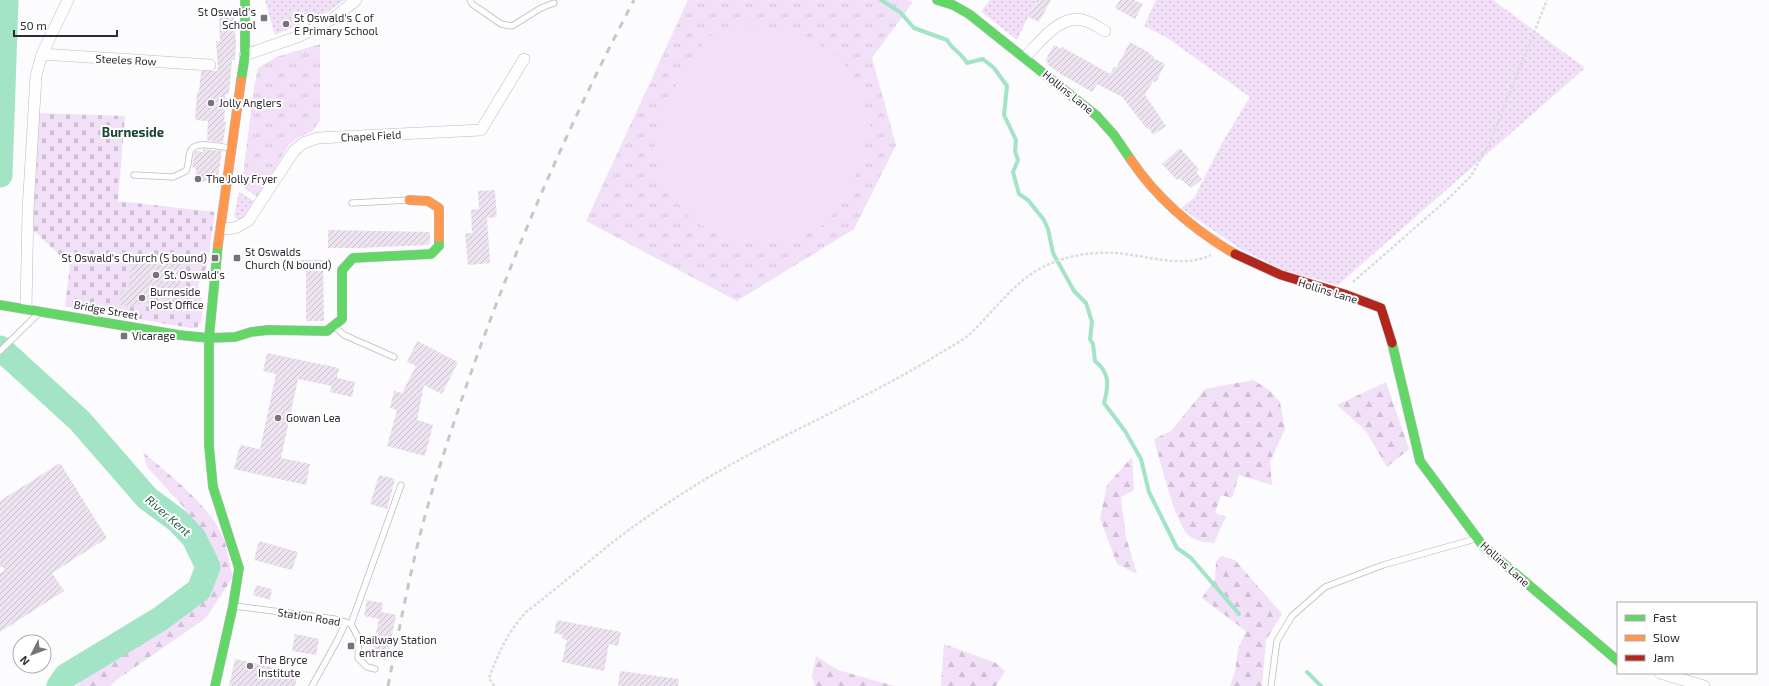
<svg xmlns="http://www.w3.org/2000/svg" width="1769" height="686" viewBox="0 0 1769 686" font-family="'Exo 2',sans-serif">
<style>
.grass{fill:url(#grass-dots)}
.forest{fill:url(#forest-firs)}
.cemetery{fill:url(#cemetery-stones)}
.park{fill:url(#park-tufts)}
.pitch{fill:#f2e0f9}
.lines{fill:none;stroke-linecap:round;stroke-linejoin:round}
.stream{stroke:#a3e4c6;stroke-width:4}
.river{stroke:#a3e4c6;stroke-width:25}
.building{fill:url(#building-hatch)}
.lane-casing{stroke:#bebabf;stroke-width:7}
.street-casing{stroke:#bebabf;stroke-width:12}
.fast-casing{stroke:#bebabf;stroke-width:10}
.slow-casing{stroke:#bebabf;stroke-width:10}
.jam-casing{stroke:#bebabf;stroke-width:10}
.path{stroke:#dddcdd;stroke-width:2.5;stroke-dasharray:3 2;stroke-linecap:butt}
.lane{stroke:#fffeff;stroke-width:5.5}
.street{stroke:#fffeff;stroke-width:11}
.fast{stroke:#63d668;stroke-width:9}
.slow{stroke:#ff974d;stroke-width:9}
.jam{stroke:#b3261e;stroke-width:9}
.rail{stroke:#c8c7c8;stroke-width:3;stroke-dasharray:7 7;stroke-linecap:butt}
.poi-dot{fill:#777379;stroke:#fff;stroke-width:1.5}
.labels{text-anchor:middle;stroke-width:4;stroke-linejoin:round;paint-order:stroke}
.poi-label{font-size:11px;fill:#302a32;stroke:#fff;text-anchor:start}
.street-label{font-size:11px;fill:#302a32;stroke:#fff}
.water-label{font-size:12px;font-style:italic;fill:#206649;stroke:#fff}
.quarter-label{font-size:13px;font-weight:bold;fill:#1a4633;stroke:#fff}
</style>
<defs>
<pattern id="grass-dots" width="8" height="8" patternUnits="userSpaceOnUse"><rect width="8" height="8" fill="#f2e0f9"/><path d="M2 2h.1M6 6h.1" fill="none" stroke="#d0c0d6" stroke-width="1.8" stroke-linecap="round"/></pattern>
<pattern id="forest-firs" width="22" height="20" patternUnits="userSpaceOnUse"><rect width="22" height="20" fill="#f2e0f9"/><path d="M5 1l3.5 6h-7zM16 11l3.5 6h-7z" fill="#d0c0d6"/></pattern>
<pattern id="cemetery-stones" width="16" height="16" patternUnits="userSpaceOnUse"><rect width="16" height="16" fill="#f2e0f9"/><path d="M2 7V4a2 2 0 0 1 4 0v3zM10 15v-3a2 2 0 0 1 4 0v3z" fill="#d0c0d6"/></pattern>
<pattern id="park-tufts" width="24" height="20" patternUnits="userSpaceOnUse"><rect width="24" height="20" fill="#f2e0f9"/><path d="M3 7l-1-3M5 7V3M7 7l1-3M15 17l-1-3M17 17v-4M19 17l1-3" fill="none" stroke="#d0c0d6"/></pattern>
<pattern id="building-hatch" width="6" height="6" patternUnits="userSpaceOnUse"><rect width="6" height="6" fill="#ece2f0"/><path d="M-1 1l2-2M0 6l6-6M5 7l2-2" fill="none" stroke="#cbc2ce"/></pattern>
</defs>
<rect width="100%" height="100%" fill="#fcfbfd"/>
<path class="grass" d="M265 0H344L328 12 275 35Z
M990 0H1036L1017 40 982 12V10Z
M1156 0H1493L1585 68 1338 285 1285 271 1239 248 1181 208 1194 198 1222 143 1250 97 1166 37 1144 26Z
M239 192 254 201 242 219H237L234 216Z"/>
<path class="forest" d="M1253 380 1269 390 1280 402 1285 429 1270 462 1272 485 1239 475 1232 498 1221 495 1215 513 1226 517 1214 543C1204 542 1197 542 1188 535 1176 525 1159 457 1154 439L1171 431 1205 389Z
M1386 382 1409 449 1387 467 1365 430 1337 405Z
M143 452C168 474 208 504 222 535 228 547 229 564 233 577L206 618 115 681 111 686H77L90 670 147 635 177 619 213 585 214 571 204 534 181 504 147 467Z
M1132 457 1134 490 1121 497 1126 537 1137 574 1117 564 1100 518 1107 485Z
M1221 556 1235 560 1282 614 1266 640 1262 686H1230L1235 672 1238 649 1246 631 1202 598 1215 579 1216 562Z
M944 644 996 663 1005 671 996 686H941Z
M816 656 838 670 894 686H815L812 676Z"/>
<path class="cemetery" d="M38 113 125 116 118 201 215 212 207 266 198 285C203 300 206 313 197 328H190L65 306 70 265 32 229Z"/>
<path class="park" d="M688 0H907L913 2 872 58 896 145 854 229 737 301 586 221Z
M320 44V120L313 131 299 137 289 145 258 197 245 189 242 184 254 87 258 68 276 57Z"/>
<path class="pitch" d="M746 23 804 35 842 59 861 94 870 126 855 179 827 224 782 243 731 242 692 220 667 190 653 156 661 114 690 58 718 28Z"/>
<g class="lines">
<path class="stream" d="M881 0 900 12 914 28 947 40C953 51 961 52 967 63L983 59 994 68 1007 86 1004 115 1016 140 1015 151 1018 160 1013 172 1019 194 1028 200 1044 220 1048 229 1053 253 1074 291 1086 303 1092 322 1090 339 1093 344 1095 361C1110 373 1109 385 1104 403L1125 431 1141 459 1149 492 1177 548 1191 558 1239 614
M1307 672 1321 686"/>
<path class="river" d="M0 175 6 0
M0 348 80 421 147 498 178 521 194 538 208 567 199 590 160 619 66 676 59 686"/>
</g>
<path class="building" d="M1037 0H1051L1039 22 1028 17Z
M1120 0H1134L1143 4 1135 19 1115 8Z
M219 15H234L236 42 235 60H232L229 94H226L224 122H226L223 143 207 140 208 121 195 120 197 92H199L201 71H218L216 41H220Z
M1130 42 1150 53 1149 54 1154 56 1153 58 1165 64 1156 82 1153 81 1145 95 1166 126 1153 135 1149 128 1147 129 1122 97 1097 84 1092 92 1059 73 1047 64 1048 62 1045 61 1054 45 1061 49 1062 47 1110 74 1114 67 1116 68Z
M1180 148 1199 169 1196 172 1202 179 1191 188 1179 178 1177 180 1162 164Z
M203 149 222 151 217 183 195 180 196 168 192 167 194 154 196 151 203 152Z
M495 190 497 217 487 218 490 263 468 265 465 233H472L471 210 479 209 478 191Z
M328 230 430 232V242L427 245 360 248H328Z
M133 254 183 260 178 301 154 298 153 304 136 302V307L119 305 121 290 128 291Z
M301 260H323L324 321H306V271H301Z
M417 341 458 362 442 394 424 385 417 420 433 425 425 456 387 446 397 410 390 408 394 391 402 393 416 366 407 362Z
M267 353 339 368 337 378 355 382 352 397 330 392 332 386 298 379 281 458 310 464 306 485 234 469 240 445 260 449 276 374 263 371Z
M60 463 107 538 52 573 64 591 0 632V575L6 570 5 566 0 565V501Z
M379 475 395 479 387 509 370 504Z
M259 541 298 552 292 570 254 560Z
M256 585 272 589 270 600 253 595Z
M367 600 383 603 381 612 396 615 387 660 371 657 379 619 364 616Z
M557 620 621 632 618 646 609 644 604 671 562 662 567 640 562 639 563 635 554 633Z
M295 634 319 639 316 655 292 651Z
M235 659 298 673 295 686H229Z
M620 671 679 679 678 686H618Z"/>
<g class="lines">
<defs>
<path id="lane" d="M470 0 472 4 501 24 512 26 541 8 554 3
M134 175 173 177 186 171C189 165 188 159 190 152 194 139 220 147 230 148
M352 203 409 200
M335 327 344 335 394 357
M0 351 38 314
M0 571 2 569
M234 606 335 619 351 624 359 639 358 658 367 667 375 669
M351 624 401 485
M312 686 337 641 346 622
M1271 686 1277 641 1292 616 1325 587 1383 565 1475 539"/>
<path id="street" d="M42 54 210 65
M245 55 300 36 334 18 356 0
M1025 57C1040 42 1061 12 1086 21 1093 23 1099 28 1105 31
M221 229 235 228 248 221 294 151 303 143 318 138 481 130 524 59
M26 309 28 210 36 76 42 54 68 0
M1660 673 1704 686"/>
<path id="fast" d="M937 0 953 5 969 14 1097 116 1114 135 1131 160
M241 81 245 55V0
M0 305 179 335 209 338 235 337 251 332 268 330 327 331 342 319V270L353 258 431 254 439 246V238
M1392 343 1420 461 1483 546 1618 661
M215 686 233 606 239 568 213 487 209 446V338L218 245"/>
<path id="slow" d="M1131 160C1158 200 1194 230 1235 254
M409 200 428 201 439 208V238
M218 245 241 81"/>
<path id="jam" d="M1235 254 1281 275 1344 294 1381 308 1392 343"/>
</defs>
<use href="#lane" class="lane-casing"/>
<use href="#street" class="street-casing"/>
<use href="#fast" class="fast-casing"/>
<use href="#slow" class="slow-casing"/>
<use href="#jam" class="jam-casing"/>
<path class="path" d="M1353 282 1449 198 1471 176 1491 140 1547 0
M494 686 489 678C499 652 507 633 526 612 556 589 584 565 613 542 640 521 670 501 699 483 778 435 864 401 942 352 952 346 964 340 972 332 998 307 1020 273 1057 261 1076 254 1096 252 1116 253 1145 255 1182 269 1211 255"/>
<use href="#lane" class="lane"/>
<use href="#street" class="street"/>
<use href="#fast" class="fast"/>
<use href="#slow" class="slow"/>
<use href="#jam" class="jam"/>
<path class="rail" d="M388 686C402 615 415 544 437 475 488 311 554 152 634 0"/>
</g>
<g class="poi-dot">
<rect x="260" y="14" width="8" height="8" rx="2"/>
<circle cx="286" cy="24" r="4"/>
<circle cx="211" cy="103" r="4"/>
<circle cx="198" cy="179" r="4"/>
<rect x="211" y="254" width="8" height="8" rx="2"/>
<rect x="233" y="254" width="8" height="8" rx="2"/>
<circle cx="156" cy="275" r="4"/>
<circle cx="142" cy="298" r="4"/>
<rect x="120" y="332" width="8" height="8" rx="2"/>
<circle cx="278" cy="418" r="4"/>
<rect x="347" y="642" width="8" height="8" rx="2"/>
<circle cx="250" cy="666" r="4"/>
</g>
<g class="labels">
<g class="poi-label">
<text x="256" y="16" text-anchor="end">St Oswald's<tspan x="256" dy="13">School</tspan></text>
<text x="294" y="22">St Oswald's C of<tspan x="294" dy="13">E Primary School</tspan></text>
<text x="219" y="107">Jolly Anglers</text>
<text x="206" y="183">The Jolly Fryer</text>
<text x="245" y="256">St Oswalds<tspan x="245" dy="13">Church (N bound)</tspan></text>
<text x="207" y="262" text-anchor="end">St Oswald's Church (S bound)</text>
<text x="164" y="279">St. Oswald's</text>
<text x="150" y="296">Burneside<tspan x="150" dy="13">Post Office</tspan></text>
<text x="132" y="340">Vicarage</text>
<text x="286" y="422">Gowan Lea</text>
<text x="359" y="644">Railway Station<tspan x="359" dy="13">entrance</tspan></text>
<text x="258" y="664">The Bryce<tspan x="258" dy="13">Institute</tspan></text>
</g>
<g class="street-label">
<text transform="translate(126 60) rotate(3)" y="4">Steeles Row</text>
<text transform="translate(1068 92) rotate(39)" y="4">Hollins Lane</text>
<text transform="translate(371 136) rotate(-3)" y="4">Chapel Field</text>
<text transform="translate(1328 291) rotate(17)" y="4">Hollins Lane</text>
<text transform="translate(106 310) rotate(10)" y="4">Bridge Street</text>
<text transform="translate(1505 564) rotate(42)" y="4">Hollins Lane</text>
<text transform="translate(309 617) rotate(9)" y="4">Station Road</text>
</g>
<g class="water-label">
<text transform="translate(168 516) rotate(41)" y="4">River Kent</text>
</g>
<g class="quarter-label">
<text x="133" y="137">Burneside</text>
</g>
</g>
<rect x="1617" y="602" width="140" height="72" fill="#ffffff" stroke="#acaaad"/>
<rect x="1625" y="615" width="20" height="6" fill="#63d668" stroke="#acaaad"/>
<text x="1653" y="622" font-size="12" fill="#302a32">Fast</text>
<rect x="1625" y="635" width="20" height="6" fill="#ff974d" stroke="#acaaad"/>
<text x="1653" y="642" font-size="12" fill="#302a32">Slow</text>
<rect x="1625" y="655" width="20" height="6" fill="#b3261e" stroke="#acaaad"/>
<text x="1653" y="662" font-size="12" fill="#302a32">Jam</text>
<g transform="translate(32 654) rotate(228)"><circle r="19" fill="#ffffff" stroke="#acaaad"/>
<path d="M0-3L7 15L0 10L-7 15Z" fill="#777379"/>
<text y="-6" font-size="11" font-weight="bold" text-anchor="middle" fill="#302a32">N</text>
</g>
<path d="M14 30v6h103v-6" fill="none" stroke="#302a32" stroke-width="2"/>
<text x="20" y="30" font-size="12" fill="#302a32" stroke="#ffffff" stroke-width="3" paint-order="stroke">50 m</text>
</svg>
